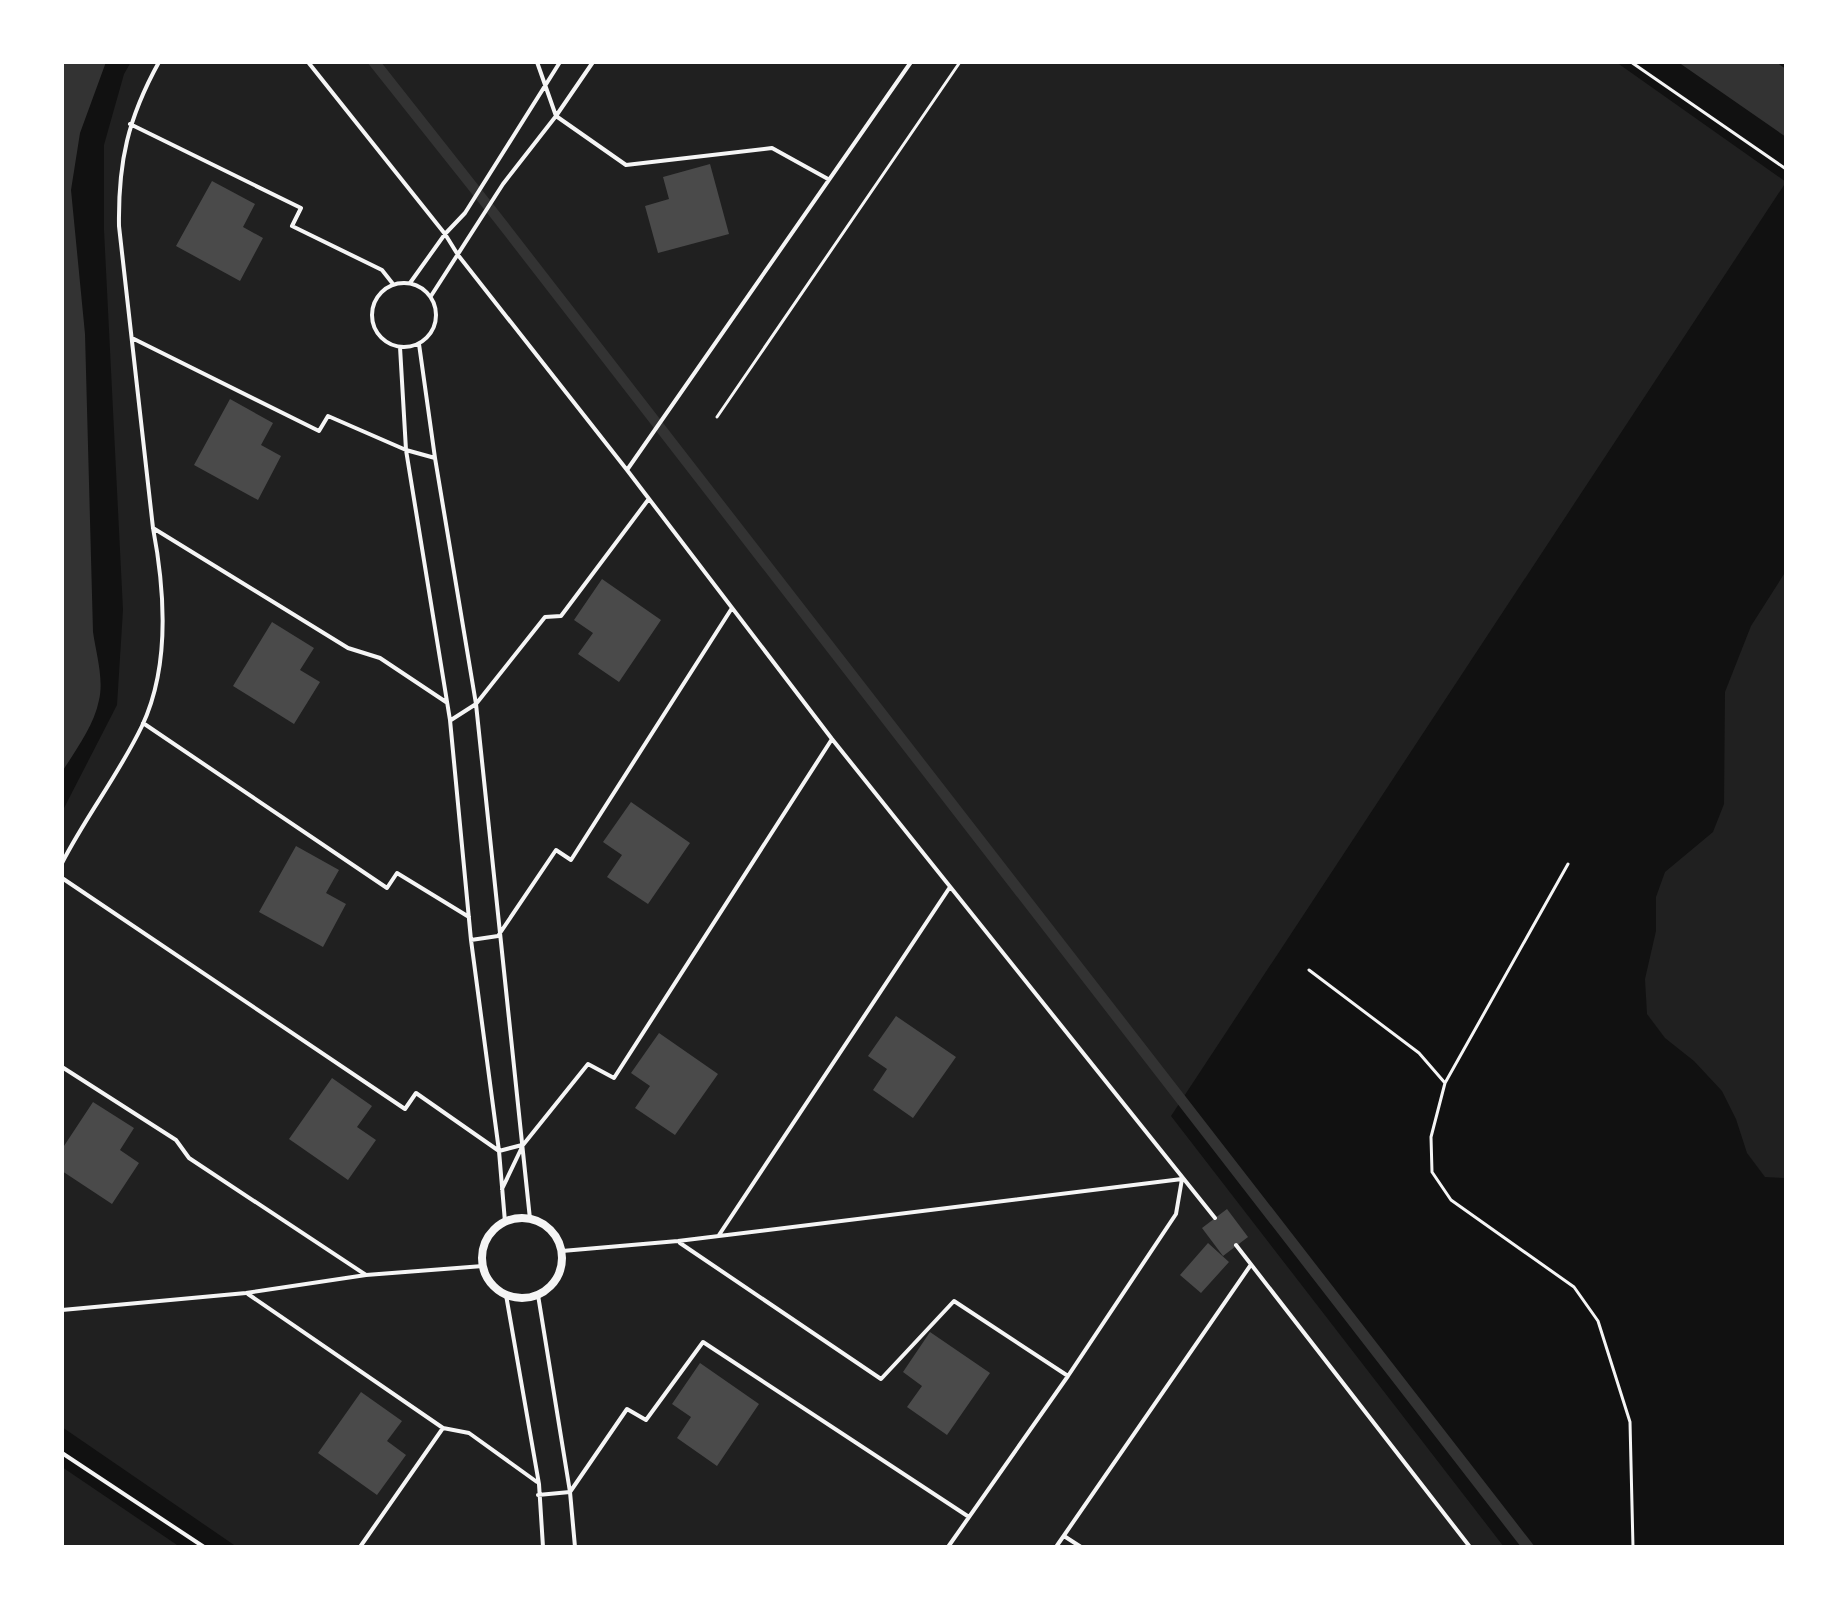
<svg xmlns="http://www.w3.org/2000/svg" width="1848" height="1609" viewBox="0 0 1848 1609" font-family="'Source Sans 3',sans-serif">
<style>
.green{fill:#202020}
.water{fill:#333}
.building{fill:#4a4a4a}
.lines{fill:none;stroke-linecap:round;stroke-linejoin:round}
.path{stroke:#f5f5f5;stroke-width:3}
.service{stroke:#f5f5f5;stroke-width:4}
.minor{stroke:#f5f5f5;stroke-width:8}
</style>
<rect width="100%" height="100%" fill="#111"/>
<path class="green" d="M131 62H1616L1786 182 1171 1116 1504 1547H237L62 1427V812L117 705 123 610 104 230V145L124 74Z
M1786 571V1177L1785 1178 1765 1177 1747 1153 1736 1119 1722 1091 1694 1061 1665 1038 1647 1014 1645 979 1656 931V897L1665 872 1713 832 1724 804 1725 692 1751 626Z
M62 1467 180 1547H62Z"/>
<path class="water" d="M62 62H106L80 133 71 190 85 334 93 632C96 653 104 679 99 700 94 726 75 751 62 772Z
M367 62H381L501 214 1535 1547H1521L495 223Z
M1678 62H1776L1786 69V137Z"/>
<path class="building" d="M710 164 729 234 658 253 645 206 669 199 663 177Z
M212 181 255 204 243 227 263 238 240 281 176 246Z
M230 399 273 423 261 445 281 456 258 500 194 465Z
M602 579 661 620 619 682 578 654 593 633 574 620Z
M272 622 314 648 300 670 320 682 294 724 233 686Z
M631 802 690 843 648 904 607 877 622 855 603 842Z
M296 846 339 870 326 893 346 904 323 947 259 912Z
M896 1016 956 1057 913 1118 873 1090 887 1069 868 1056Z
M659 1033 718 1074 675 1135 635 1108 650 1086 631 1073Z
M332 1078 372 1106 357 1127 376 1140 348 1180 289 1139Z
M93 1102 134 1128 120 1150 139 1163 112 1204 62 1171V1149Z
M1227 1209 1248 1237 1223 1256 1202 1228Z
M1208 1243 1229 1262 1201 1293 1180 1275Z
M930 1332 990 1373 947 1435 907 1407 922 1386 903 1372Z
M700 1363 759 1404 717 1466 677 1438 691 1417 672 1404Z
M361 1392 402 1421 387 1441 406 1455 377 1495 318 1453Z"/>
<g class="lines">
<path class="path" d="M1631 62 1786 169
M717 417 960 62
M1309 970 1419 1053 1445 1083 1431 1137 1432 1172 1451 1200 1574 1287 1598 1321 1630 1422 1633 1547
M1445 1083 1568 864"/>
<path class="service" d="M308 62 445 234 458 255 627 470 832 739 1215 1218
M537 62 556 116 626 165 772 148 828 179
M130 124 301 208 292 226 382 270 393 284
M372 315a32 32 0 1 1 64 0a32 32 0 1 1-64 0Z
M410 283 445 234 465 213 560 62
M431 296 503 184 556 116 593 62
M132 338 319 431 328 416 406 450 435 458
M419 344 435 458 476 704 530 1219
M400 347 406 450 450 720 471 940 499 1151 505 1222
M627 470 911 62
M153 528 348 648 380 658 446 702
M451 720 476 704 545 617 561 616 648 500
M143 723 387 888 397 873 469 917
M62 863C86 816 119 774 142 726 170 667 165 591 153 528L119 226C118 162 128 118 159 62
M62 878 405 1109 416 1093 499 1151 522 1145
M471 940 498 936 556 850 571 860 732 608
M62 1067 176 1140 189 1158 366 1275
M502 1189 523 1145 588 1064 614 1078 832 739
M719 1235 950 887
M680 1243 881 1379 954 1301 1068 1376
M1236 1245 1470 1547
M562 1251 678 1241 1182 1179
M248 1294 443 1428 360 1547
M506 1295 539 1484 543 1547
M538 1295 570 1492 575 1547
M62 1310 246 1293 366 1275 483 1266
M443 1428 469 1433 537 1482
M62 1453 204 1547
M538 1495 570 1492 627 1409 646 1420 703 1342 969 1517
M1064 1536 1081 1547
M948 1547 1068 1376 1176 1214 1182 1179
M1056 1547 1250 1266"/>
<path class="minor" d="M482 1258a40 40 0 1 1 80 0a40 40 0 1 1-80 0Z"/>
</g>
<rect width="1848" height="1609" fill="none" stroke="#ffffff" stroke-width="128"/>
</svg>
